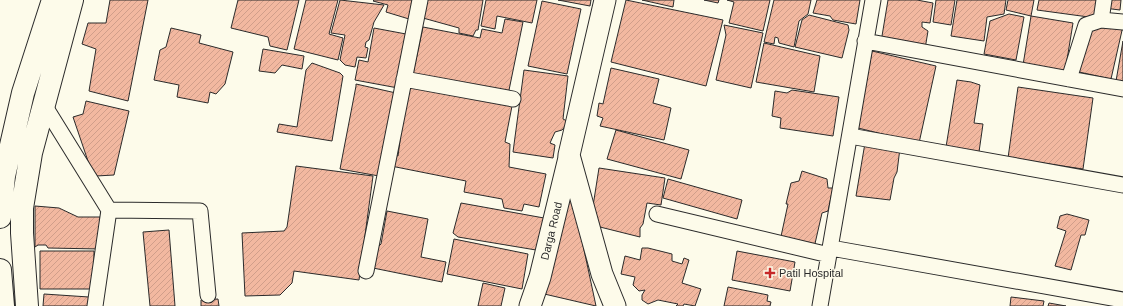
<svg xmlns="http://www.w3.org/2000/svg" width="1123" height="306" viewBox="0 0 1123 306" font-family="Arial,sans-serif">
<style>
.building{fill:url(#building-hatch);stroke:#2b2b2b}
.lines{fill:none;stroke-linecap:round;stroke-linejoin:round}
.street-casing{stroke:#2b2b2b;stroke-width:17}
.secondary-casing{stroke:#2b2b2b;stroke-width:23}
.primary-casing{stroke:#2b2b2b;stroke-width:24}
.street{stroke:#fdfbea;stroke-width:15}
.secondary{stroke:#fdfbea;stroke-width:21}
.primary{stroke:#fdfbea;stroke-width:22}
.poi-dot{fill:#c62828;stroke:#fdfbea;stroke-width:1.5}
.labels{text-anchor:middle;stroke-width:3;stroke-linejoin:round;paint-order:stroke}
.street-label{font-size:11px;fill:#2b2b2b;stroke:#fdfbea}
.poi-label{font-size:11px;fill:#2b2b2b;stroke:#fdfbea;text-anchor:start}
</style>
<defs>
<pattern id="building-hatch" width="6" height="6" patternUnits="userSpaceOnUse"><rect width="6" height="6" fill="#f2b8a0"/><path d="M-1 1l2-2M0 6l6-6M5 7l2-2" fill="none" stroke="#d09e8a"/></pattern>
</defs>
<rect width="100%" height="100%" fill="#fdfbea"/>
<path class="building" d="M110 0H148L128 101 89 91 96 49 82 44 88 23H106Z
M238 0H299L287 50 270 46 268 37 231 28Z
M306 0H338L329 34 343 38 338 60 294 49Z
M340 0 384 5 374 22 369 40 366 42 365 47 368 48 366 58 357 57 355 67 345 65 340 60 345 35 331 33Z
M374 0H414L409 19 386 12 388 5 373 1Z
M427 0H483L478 30H476L473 36 459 33V28L423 18Z
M486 0H537L532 23 497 16 495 29 481 26Z
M558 0H591L590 6Z
M626 0 723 20 706 86 611 62Z
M642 0H674L673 7Z
M704 0H719L718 3Z
M727 0H770L763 31 729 23 734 2Z
M774 0H811L808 14 799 21 794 47 779 43 778 38 775 37 774 44 764 42Z
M817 0H860L856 24 833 20 830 16 813 13Z
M888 0H917L933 3 930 23 922 22V27L928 31 925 49 881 42Z
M936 0H955L951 25 933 22Z
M957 0H1006L1004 14 987 17 984 41 951 36Z
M1008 0H1034L1031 16 1006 10Z
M1039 0H1098L1096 18 1037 10Z
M1105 0H1121L1120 10 1104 8Z
M542 1 581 9 567 74 528 66Z
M1009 14 1024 17 1016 60 984 54 990 21Z
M809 15 848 25 849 30 842 58 795 47 802 20Z
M1031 16 1073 23 1065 72 1023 65Z
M505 19 523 22 508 95 413 74 423 27 480 38 482 29 502 33Z
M724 25 763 33 751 88 716 80 726 35Z
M1123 26 1111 79 1079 72 1088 29Z
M171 28 201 35 199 43 233 52 225 84 216 94 210 92 208 103 177 97 179 85 154 80 160 50 166 47Z
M374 28 406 34 398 88 355 80 359 60 368 62Z
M1123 41V82L1116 81Z
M764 43 820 56 814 92 756 82Z
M263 49 304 56 302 69 282 65 275 73 259 71Z
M872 51 936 66 919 143 858 128Z
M312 63 340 73 343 76 332 141 277 132 279 124 297 127 306 70Z
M611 68 659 79 653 103 671 108 664 140 600 126 603 118 597 116 599 103 603 104Z
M524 70 568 76 563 119 569 122 562 130 555 132 550 143 555 145 553 158 513 152Z
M957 80 971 82 980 85 974 123 983 124 979 152 946 147Z
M356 84 396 93 379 176 340 169 356 86Z
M407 87 512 106 505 142 510 144 509 167 546 174 539 207 524 204 522 211 504 208 502 199 464 192 466 181 391 166 393 154 398 156Z
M1018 87 1093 98 1083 169 1008 158Z
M792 90 839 97 833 136 780 128 781 118 772 116 775 91 787 93Z
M86 101 129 111 114 175 96 176 90 167 73 117 83 114Z
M616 130 689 150 681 179 607 159Z
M865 143 900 148 897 172 894 178 890 200 856 196Z
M296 166 373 176 359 280 294 271 292 283 280 295 245 296 242 233 284 231 287 227Z
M599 168 665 178 661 205 647 203 643 224 640 228V237L592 225 593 206Z
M802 171 827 179 828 188H833L828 211 822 213 814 248 780 241 788 204H786L791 183 799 181Z
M668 179 742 200 737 219 663 198Z
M570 184 596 306 540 293Z
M461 203 544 218 536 250 458 237 453 233Z
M35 206 59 208 78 217H100V249L48 248 46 245H38L35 247Z
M387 211 428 219 421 257 446 262 442 282 373 268 377 248 381 244Z
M1067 214 1089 220 1085 235H1081L1071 270 1055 266 1066 231 1057 228 1060 216Z
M169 230 175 306H150L143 232Z
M454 239 528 254 522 289 447 274Z
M642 248H648L672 254V261L682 264 684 258 689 260 682 283 701 289 695 306 684 304 683 306H676L678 304 658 300 648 304 642 300V295L645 290 639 291 633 285 635 277 621 274 625 256 640 260Z
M40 251H94V289H40Z
M737 251 795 262 790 291 732 280Z
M483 283 505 288 501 306H478Z
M728 287 768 295 767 301 771 302 770 306H724Z
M44 294 89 297 88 306H43Z
M1011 297 1044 301 1043 306H1010Z
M218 299 219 306H201V300Z
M1049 303 1066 306H1048Z"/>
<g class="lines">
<defs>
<path id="street" d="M1101 20 1123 22
M865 41 1123 89
M404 79 513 99
M1069 79 1086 25 1101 20 1104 0
M44 105 109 210 95 306
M850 136 1123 185
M109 210 200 211 208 295
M657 214 829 255
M831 248 1123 300
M366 271 420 0
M820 306 873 0"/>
<g id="secondary">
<path d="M605 0 569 155 602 274 615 306"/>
<path id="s1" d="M530 306 540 277 569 158"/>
</g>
<path id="primary" d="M0 217 4 176 23 93 53 0
M0 270 3 306
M27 306 22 233V208L31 153 72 0"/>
</defs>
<use href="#street" class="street-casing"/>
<use href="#secondary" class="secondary-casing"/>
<use href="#primary" class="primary-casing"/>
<use href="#street" class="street"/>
<use href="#secondary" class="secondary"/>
<use href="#primary" class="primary"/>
</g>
<path class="poi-dot" d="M768 267h4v4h4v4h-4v4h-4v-4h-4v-4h4z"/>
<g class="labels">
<g class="street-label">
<text dy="4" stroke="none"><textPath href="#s1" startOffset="78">Darga Road</textPath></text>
</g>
<g class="poi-label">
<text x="779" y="277">Patil Hospital</text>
</g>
</g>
</svg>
